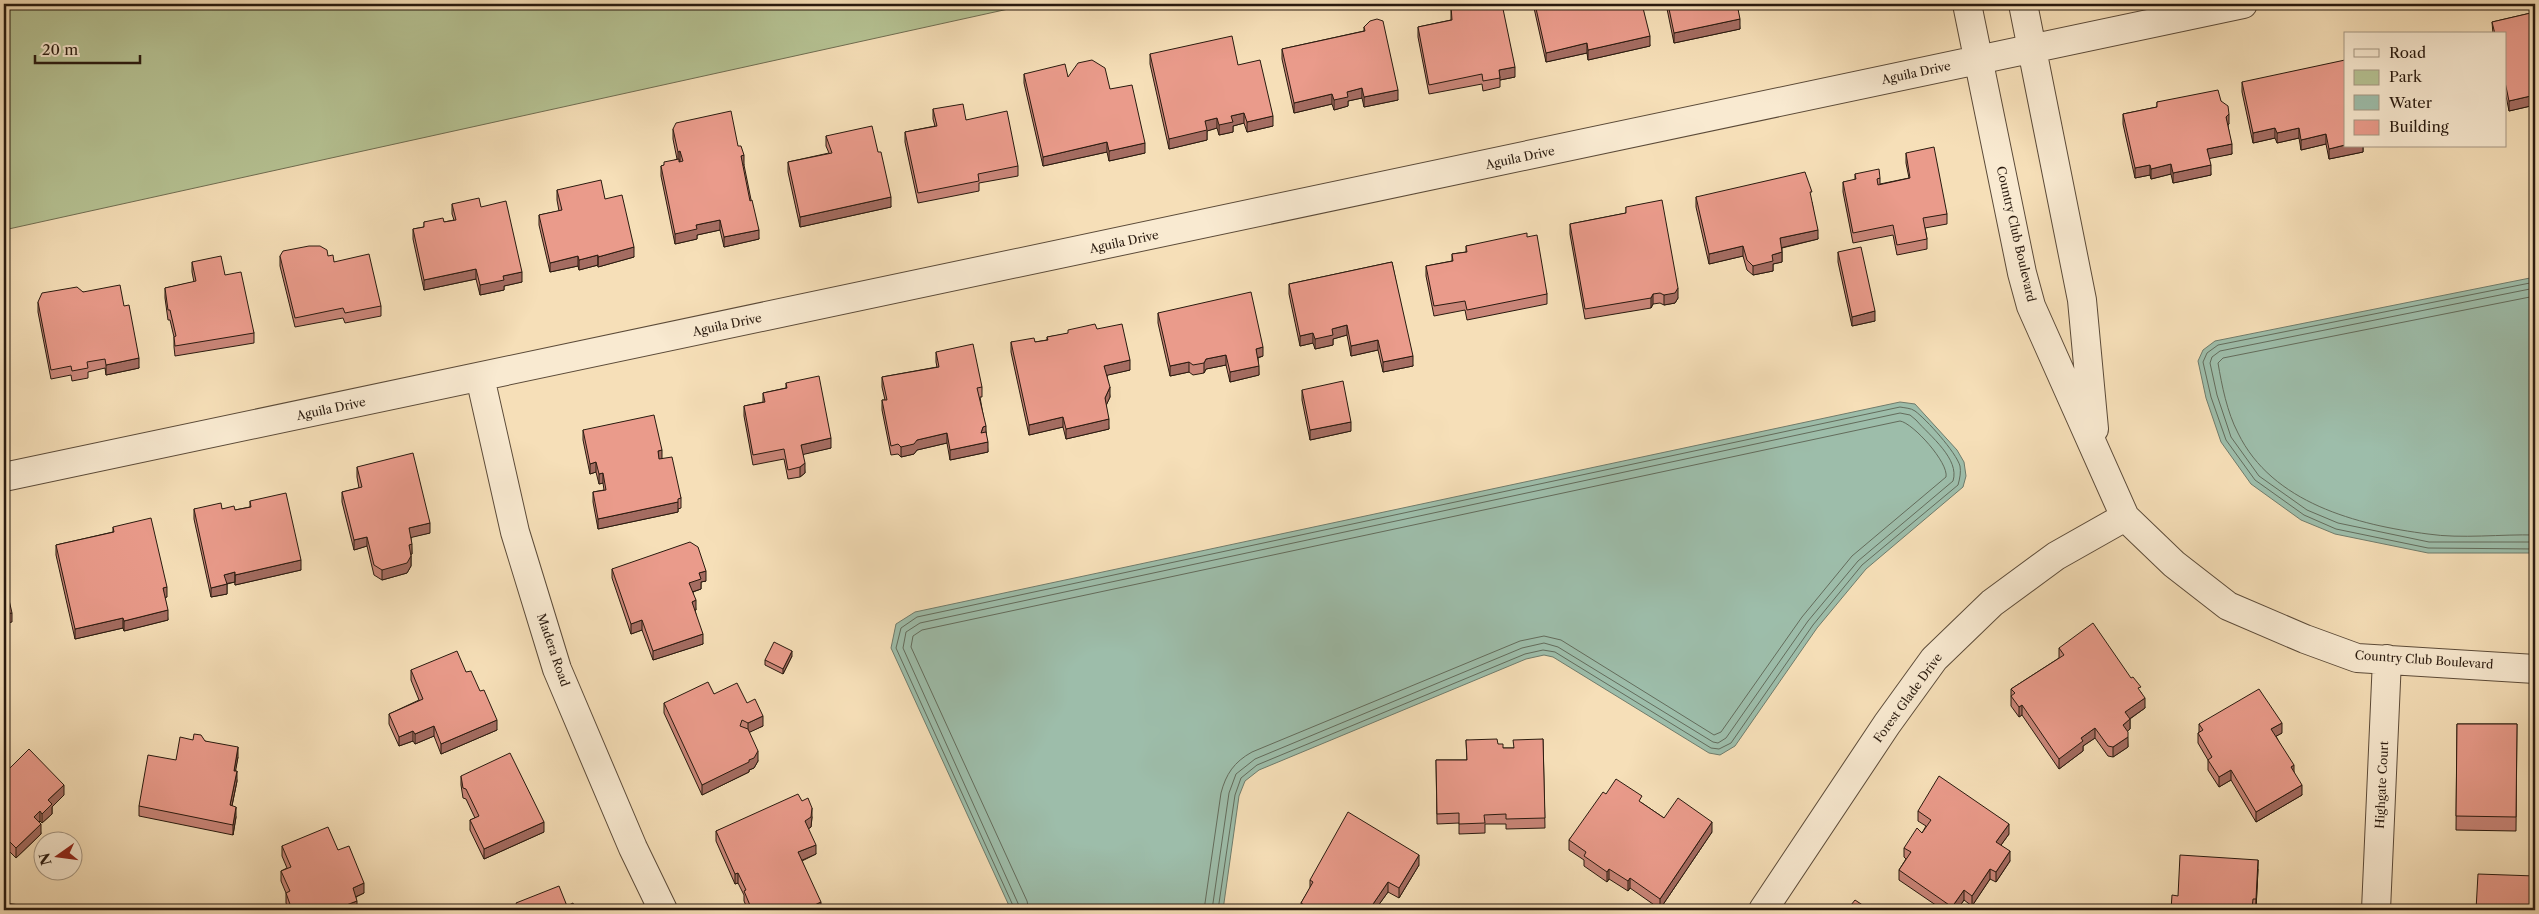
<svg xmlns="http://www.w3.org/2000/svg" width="2539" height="914" viewBox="0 0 2539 914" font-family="'Libre Caslon Text',serif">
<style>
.green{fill:#b6c394;stroke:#706e52}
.water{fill:#9dbdaa;stroke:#6f7c6c}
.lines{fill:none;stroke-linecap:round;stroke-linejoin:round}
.shore{stroke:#636c5c;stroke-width:1}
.minor-casing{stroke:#5c4b39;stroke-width:30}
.minor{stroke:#f9ead1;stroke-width:28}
.wall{fill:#c98578;stroke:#291a0f}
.shaded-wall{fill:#a46c61;stroke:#291a0f}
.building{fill:#ea9b8b;stroke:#291a0f}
.labels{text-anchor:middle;stroke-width:4;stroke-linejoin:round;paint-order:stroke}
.street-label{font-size:12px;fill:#291a0f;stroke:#f9ead1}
</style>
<rect width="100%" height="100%" fill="#f6dfb8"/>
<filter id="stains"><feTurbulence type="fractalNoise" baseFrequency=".004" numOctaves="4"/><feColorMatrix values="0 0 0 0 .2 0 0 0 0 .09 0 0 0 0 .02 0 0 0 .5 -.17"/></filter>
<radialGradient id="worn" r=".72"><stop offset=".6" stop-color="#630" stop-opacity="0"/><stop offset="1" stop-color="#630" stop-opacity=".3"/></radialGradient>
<path class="green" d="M4 4H1031L4 230Z"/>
<path class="water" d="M2535 277V553H2428L2335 534 2301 520 2251 484 2221 442 2206 398 2198 361 2203 350 2215 341Z
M1900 402 1915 404 1957 450 1964 462 1966 476 1963 487 1866 569 1817 628 1735 746 1720 755 1709 753 1553 657 1544 655 1526 659 1259 770 1245 781 1239 796 1223 910H1011L891 648 896 624 915 612Z"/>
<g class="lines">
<path class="shore" d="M2535 282 2218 345 2207 353 2203 362 2211 397 2226 440 2255 480 2304 515 2336 529 2428 548 2535 549
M2535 288 2220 351 2212 357 2210 363 2217 395 2231 437 2259 476 2307 510 2338 523 2429 542H2535
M2535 296 2223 358 2218 363C2222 386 2227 412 2238 433 2272 503 2357 525 2428 534 2461 539 2502 534 2535 535
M1015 910 896 648 901 628 917 617 1900 407C1905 408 1911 408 1915 411 1926 419 1956 452 1960 466 1961 472 1960 478 1958 485L1862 565 1813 625 1731 743 1719 749 1711 748 1555 652 1543 650 1525 654 1257 765 1241 778 1235 795 1218 910
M1021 910 903 648 906 632 920 623 1900 413 1910 415 1916 420C1930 436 1960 459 1953 481L1858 561 1808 621 1726 738 1718 743 1713 742 1558 647 1544 643 1522 648 1255 759 1236 774 1229 793 1212 910
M1029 910 1027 901 911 647 913 636 922 630 1900 421C1913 423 1949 463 1946 477L1852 556 1802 617 1721 732 1714 735 1561 640 1544 636 1520 641 1252 752C1234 762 1226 774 1221 793L1204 910"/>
<defs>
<path id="minor" d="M1967 4 2022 273 2031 306 2125 517 2174 564 2228 606 2305 639 2357 658 2535 669
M2023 4 2082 300 2094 429
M480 377 515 532 557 669 633 848 663 910
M4 477 2243 4
M1763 910 1887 724 1934 659 1992 603 2056 556 2125 517
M2376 910 2387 659"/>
</defs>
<use href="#minor" class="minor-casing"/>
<use href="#minor" class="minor"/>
</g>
<path class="wall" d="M1534 4H1642L1650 46 1588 60 1587 53 1546 62 1534 8Z
M1666 4H1737L1740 29 1674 43Z
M1451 6 1515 77 1500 80V87L1483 91 1482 84 1429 94 1418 37V27L1451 20Z
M2535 12V105L2509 111 2505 91V34H2493L2492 22Z
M1364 27 1398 100 1364 107 1362 98 1348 101V106L1334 110 1332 104 1294 113 1282 59V49L1364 31Z
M1150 54 1238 65 1273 126 1247 132 1244 123 1233 126V132L1219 135 1217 128 1207 131V140L1169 149 1150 64Z
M1024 74 1068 77 1110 89 1145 153 1109 161 1107 152 1043 166 1024 83Z
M2242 82 2363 146V152L2329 159 2326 144 2301 150 2299 138 2277 143 2275 138 2253 143 2242 92Z
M2221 101 2229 124 2228 125 2232 154 2209 158 2211 175 2173 183 2171 174 2151 179 2150 175 2135 178 2123 124V114L2157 107V102Z
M933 109 966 120 1018 166V176L979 183V191L918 203 905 142V132L935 126 933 119Z
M673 129 738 146 744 165 759 239 724 247 720 230 697 235V239L675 244 661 176V166L664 165 677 159 673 139Z
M826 136 878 152 891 207 800 227 788 172V162L829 153 826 146Z
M1906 153 1947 214V224L1925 228 1927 239V249L1897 255 1893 235 1853 243 1843 192V182L1855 180V174L1880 178V184L1909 178 1906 163Z
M557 190 605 199 634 257 598 267V265L579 270 578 266 550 272 539 225V215L559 211 557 200Z
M1696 197 1812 202 1818 239 1782 248V262L1773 264V271L1753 275 1747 270 1743 256 1709 264 1696 207Z
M452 204 481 207 522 282 504 286V290L480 295 476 279 424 290 413 239V229L424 227V222H444L454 220 452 214Z
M1626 207 1678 298 1675 303 1664 305 1660 303 1653 304 1651 308 1585 319 1570 234V224L1626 213Z
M1527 237 1547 294V304L1467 320 1465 310 1434 316 1426 276V266L1452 261V254L1466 252V246Z
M1838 252 1875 321 1852 326 1838 262Z
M280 256H328L381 306V316L345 323 343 318 295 327 280 266Z
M192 262 225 275 254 333V343L175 356 174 347V337L170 320H168L165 298V288L194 282 192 272Z
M1392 262 1413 366 1383 372 1378 350 1351 356 1347 335 1333 339V345L1315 349 1313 343 1300 346 1289 294V284Z
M83 292 124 306 139 368 106 375 105 368 88 372V378L72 381 71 375 51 379 38 312V302Z
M1158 313 1263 356 1258 358 1259 375 1230 382 1226 365 1206 369 1204 373 1193 375 1189 372 1170 376 1158 323Z
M1097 329 1130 370 1107 375 1110 397 1106 405 1109 429 1066 439 1063 427 1029 435 1011 352V342H1035L1047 340V337Z
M936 352 982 387V397H980L986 432 988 452 950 460 947 443 917 450 914 454 901 457 898 454 891 455 882 410V400H885L882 387V377L937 367 936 362Z
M786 383 831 448 803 454 805 473 800 477 788 479 784 459 753 465 744 416V406L763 402V393L786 388Z
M1302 390 1351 431 1310 440 1302 400Z
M583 430 662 459 681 498V508L678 509V512L598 529 593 502V492L604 490 603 483 599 484 596 472 590 474 583 440Z
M357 467 430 533 411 537 412 554H411V566L407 573 382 580 374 575 367 546 354 550 342 502V492L359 488 357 477Z
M250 501 301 570 235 585V582L227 584V594L211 597 194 519V509H222L235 510 250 507Z
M113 527 167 597H165L168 620 124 631 123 628 75 639 56 555V545L113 532Z
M612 569 706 581 701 582V589L693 592 696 610H695L703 644 653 660 642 630 631 634 612 578Z
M2059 648 2141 692 2145 708 2130 719V729L2127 731 2128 747 2113 757 2108 756 2095 738 2083 746V751L2059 769 2022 715 2019 717 2011 706V689L2059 658Z
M792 656 783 674 765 665V660Z
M411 670 466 672 497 730 441 754 434 736 415 744 413 741 399 746 389 724V714L419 700 411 680Z
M714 694 747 703 763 726 749 732 758 761 754 768 749 770V772L702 795 664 713V703Z
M2199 724 2282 733 2276 736 2294 772 2302 795 2256 822 2231 780 2219 787 2208 770V760L2198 743V733L2199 732Z
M2457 724H2517L2516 831 2456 830Z
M1543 739 1545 828 1506 829V824H1485V833L1459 834V823L1437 824 1436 760H1467L1466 740 1498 744 1503 748H1513Z
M205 741 238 757 235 771 237 781 232 806 236 817 233 835 139 816V806L176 760Z
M4 770 6 772 64 795 52 807V814L42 823 40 821 39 822 41 834 16 858 4 846Z
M461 776 544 832 484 859 470 830V820L475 818 466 799 463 798 461 785Z
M1606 794 1642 803 1664 818 1712 832 1660 909 1630 888 1628 891 1609 879 1607 882 1584 866V860L1569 850V840Z
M802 801 812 817 811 827 808 829 816 854 802 861 821 910H748L744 901V895L738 883 735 884 716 841V831Z
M1918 811 2009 834 2001 845 2010 861 1996 882 1990 879 1972 906 1964 900 1957 910H1943L1899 880V870L1906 859 1904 857V848L1922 833 1926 826 1918 821Z
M282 846 338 850 364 893 356 897 357 910H289L286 903V893L281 881V871L287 868 282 856Z
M1419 865 1399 898 1388 892 1375 910H1301V903L1310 888V880Z
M2258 869 2256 909H2253V910H2171L2178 896Z"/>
<path class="shaded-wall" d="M1740 19V29L1674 43V33Z
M1650 36V46L1588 60V50Z
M1587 43V53L1546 62V53Z
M1515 67V77L1500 80 1499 70Z
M1362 88V98L1348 101V106L1334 110V100L1347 92Z
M1398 90V100L1364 107V97Z
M1332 94V104L1294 113V103Z
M2535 95V105L2509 111V101Z
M1244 113V123L1233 126V132L1219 135V125L1231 116Z
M2229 114V124L2226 127V117Z
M1273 116V126L1247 132V122Z
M1217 118V128L1207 131V140L1169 149V139L1205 121Z
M2275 128V138L2253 143V133Z
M2299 128V138L2277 143V133Z
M2326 134V144L2301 150V140Z
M1107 142V152L1043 166V157Z
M1145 143V153L1109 161V151Z
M2232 144V154L2207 159V149Z
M2345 145V146H2363V152L2329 159V149Z
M680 151V161L678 162V152Z
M744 155V165L741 166V156Z
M2171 164V174L2151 179V169Z
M2150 165V175L2135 178V168Z
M2211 165V175L2173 183V173Z
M891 197V207L800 227V217Z
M720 220V230L697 235V239L675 244V234L696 225Z
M759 230V239L724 247V237Z
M1818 230V239L1780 248V238Z
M1743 246V256L1709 264V254Z
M634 247V257L598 267V257Z
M1782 252V262L1773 264V271L1753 275V266L1772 255Z
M598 255V265L579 270V260Z
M578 256V266L550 272V263Z
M476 269V279L424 290V280Z
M522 272V282L504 286V290L480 295V285L503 276Z
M1678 288V298L1675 303 1664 305V295Z
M1653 294V304L1651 308V298Z
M1875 311V321L1852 326V317Z
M1347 325V335L1333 339V345L1315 349V339L1332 329Z
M1313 333V343L1300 346V336Z
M1378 340V350L1351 356V346Z
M1263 347V356L1256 358V349Z
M1226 355V365L1206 369 1204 373V363L1206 359Z
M1413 356V366L1383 372V362Z
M139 358V368L106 375V365Z
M1130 360V370L1104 376V366Z
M1189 362V372L1170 376V366Z
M1259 366V375L1230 382V372Z
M1110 387V397L1105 408V398Z
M1063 417V427L1029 435V425Z
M1109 419V429L1066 439V429Z
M1351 422V431L1310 440V430Z
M986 426V436L981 433 983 427Z
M947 433V443L917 450 914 454 901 457V447L917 440Z
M831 438V448L801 455V445Z
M988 442V452L950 460V450Z
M662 450V459L658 460V451Z
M596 462V472L590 474V464Z
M805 463V473L800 477V467Z
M603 473V483L599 484V474Z
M678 502V512L598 529V519Z
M430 523V533L409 538V528Z
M367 537V546L354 550V540Z
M412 544V554L409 555V545Z
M411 556V566L407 573 382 580V570Z
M301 560V570L235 585V575Z
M706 571V581L701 582V589L689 593V583L699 573Z
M235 572V582L224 584V575Z
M227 584V594L211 597V588Z
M167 587V597L163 598V588Z
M696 600V610L692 611V602Z
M168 610V620L124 631V621Z
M12 613V622L4 624V614Z
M123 618V628L75 639V629Z
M642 620V630L631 634V624Z
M703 634V644L653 660V651Z
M792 651V656L783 674V669Z
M2145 698V708L2125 722V712Z
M2022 705V715L2019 717V707Z
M763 716V726L748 733V723Z
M2130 719V729L2123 735V725Z
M497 720V730L441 754V744Z
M2282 723V733L2271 739V729Z
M434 726V736L415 744V734Z
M2095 728V738L2083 746V751L2059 769V759L2081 738Z
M413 731V741L399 746V737Z
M2128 737V747L2113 757V747Z
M238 747V757L234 780V771Z
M758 751V761L754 768 749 770V772L702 795V785L749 760Z
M2294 765V775L2291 767Z
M2231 770V780L2219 787V777Z
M237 771V781L230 815V805Z
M64 785V795L52 807V814L42 823V814L48 800Z
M2302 785V795L2256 822V812Z
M236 807V817L233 835V825Z
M812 808V817L811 827 805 831V821Z
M40 811V821L34 827V817Z
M544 822V832L484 859V849Z
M1712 822V832L1660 909V899Z
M41 824V834L16 858V848Z
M2009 824V834L1996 852V842Z
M816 845V854L798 862V852Z
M2010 851V861L1996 882V872Z
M1419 855V865L1399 898V888Z
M2258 860V869L2256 909V899Z
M1609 869V879L1607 882V872Z
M1990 869V879L1972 906V896Z
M738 873V883L735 884V874Z
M1630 878V888L1628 891V881Z
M1388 882V892L1375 910H1369Z
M364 883V893L353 898V888Z
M1964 890V900L1957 910H1952V907Z
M357 901V910H333Z
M821 902V910H804Z"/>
<path class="building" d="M1460 4H1502L1515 67 1499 70 1500 78 1483 81 1482 74 1429 85 1418 27 1452 20 1451 6Z
M1535 4H1642L1650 36 1588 50 1587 43 1546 53Z
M1668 4H1737L1740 19 1674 33Z
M2535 12V95L2509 101 2505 82V34H2495L2492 22Z
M1377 19 1383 21 1398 90 1364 97 1362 88 1347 92 1348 97 1334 100 1332 94 1294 103 1282 49 1365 31 1364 27 1370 21Z
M1232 36 1238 65 1260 60 1273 116 1247 122 1244 113 1231 116 1233 122 1219 125 1217 118 1205 121 1207 130 1169 139 1150 54Z
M1092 60 1105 68 1110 89 1132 85 1145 143 1109 151 1107 142 1043 157 1024 74 1065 64 1068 77 1078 63Z
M2345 60V145L2329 149 2326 134 2301 140 2299 128 2277 133 2275 128 2253 133 2242 82Z
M2218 90 2221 101 2228 106 2229 114 2226 117 2232 144 2207 149 2211 165 2173 173 2171 164 2151 169 2150 165 2135 168 2123 114 2157 107V102Z
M963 104 966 120 1007 111 1018 166 978 174 979 181 918 193 905 132 937 126 933 109Z
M731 111 738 146H741L744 155 741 156 750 201 752 200 759 230 724 237 720 220 696 225 697 229 675 234 661 166 664 165V162L679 159V162L683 161 680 151 678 152 673 129 676 123Z
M872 126 878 152H881L891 197 800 217 788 162 832 153 826 136Z
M1934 147 1947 214 1923 218 1927 239 1897 245 1893 225 1853 233 1843 182 1856 179 1855 174 1879 169 1880 178 1877 179 1878 185 1910 178 1906 153Z
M1805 172 1812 192H1810L1818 230 1780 238 1782 252 1772 255 1773 261 1753 266 1747 260 1743 246 1709 254 1696 197Z
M601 180 605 199 622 195 634 247 598 257V255L579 260 578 256 550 263 539 215 562 210 557 190Z
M479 198 481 207 506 201 522 272 503 276 504 280 480 285 476 269 424 280 413 229 424 227V222L443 218 444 222 456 220 452 204Z
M1662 200 1678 288 1675 293 1664 295 1660 293 1653 294 1651 298 1585 309 1570 224 1626 213V207Z
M1527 233V237L1537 235 1547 294 1467 310 1465 301 1434 306 1426 266 1453 261 1452 254 1467 252 1466 246Z
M309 246H320L327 250 328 256 333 255 334 262 369 254 381 306 345 313 343 308 295 318 280 256 283 251Z
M1861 247 1875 311 1852 317 1838 252Z
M221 256 225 275 241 272 254 333 175 346 174 337 176 336 170 310H168L165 288 196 281 192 262Z
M1392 262 1413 356 1383 362 1378 340 1351 346 1347 325 1332 329 1333 335 1315 339 1313 333 1300 336 1289 284Z
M120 285 124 306 129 305 139 358 106 365 105 359 87 362 88 368 72 371 71 366 51 370 38 302 42 293 77 287 83 292Z
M1251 292 1263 347 1256 349 1259 366 1230 372 1226 355 1206 359 1204 363 1193 365 1189 362 1170 366 1158 313Z
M1095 324 1097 329 1122 324 1130 360 1104 366 1110 387 1105 398 1109 419 1066 429 1063 417 1029 425 1011 342 1034 338 1035 342 1048 340 1047 337 1068 333V330Z
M973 344 982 387 977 388 986 426 983 427 981 433 986 432 988 442 950 450 947 433 917 440 914 444 901 447 898 444 891 446 882 400H887L882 377 939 367 936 352Z
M819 376 831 438 801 445 805 463 800 467 788 470 784 449 753 455 744 406 765 402 763 393 787 388 786 383Z
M1343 381 1351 422 1310 430 1302 390Z
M654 415 662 450 658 451 659 459 672 457 681 498 678 499V502L598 519 593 492 606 490 603 473 599 474 596 462 590 464 583 430Z
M413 453 430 523 409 528 412 544 409 545 411 556 407 563 382 570 374 565 367 537 354 540 342 492 362 487 357 467Z
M286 493 301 560 235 575V572L224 575 227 584 211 588 194 509 221 503 222 509 234 506 235 510 251 507 250 501Z
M151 518 167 587 163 588 168 610 124 621 123 618 75 629 56 545 114 532 113 527Z
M690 542 698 547 706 571 699 573 701 579 689 583 696 600 692 602 703 634 653 651 642 620 631 624 612 569Z
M4 578 12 613 4 614Z
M2093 623 2131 678 2133 677 2141 687 2138 688 2145 698 2125 712 2130 719 2123 725 2128 732V737L2113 747 2108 746 2095 728 2081 738 2083 741 2059 759 2022 705 2019 707 2011 696 2015 693 2011 689 2064 655 2059 648Z
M774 642 792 651 783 669 765 660Z
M457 651 466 672 471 671 480 691 484 690 497 720 441 744 434 726 415 734 413 731 399 737 389 714 423 699 411 670Z
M708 682 714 694 737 683 747 703 755 699 763 716 748 723 742 720 740 726 748 729 758 751 754 758 749 760V762L702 785 664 703Z
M2259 689 2282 723 2271 729 2294 765 2291 767 2302 785 2256 812 2231 770 2219 777 2208 760 2212 757 2198 733 2203 730 2199 724Z
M2457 724H2517L2516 817 2456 816Z
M194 734 201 735 205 741 238 747 234 771H237L230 805 236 807 233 825 139 806 148 755 176 760 180 737 193 740Z
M1497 739 1498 744H1503V748H1514L1513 740 1543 739 1545 818 1506 819V814L1484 815 1485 823 1459 824V813L1437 814 1436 760H1467L1466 740Z
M29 749 64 785 48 800 52 804 42 814 40 811 34 817 41 824 16 848 4 836V770L6 772Z
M510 753 544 822 484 849 470 820 479 816 466 789 463 788 461 776Z
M1939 776 2009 824 1996 842 2010 851 1996 872 1990 869 1972 896 1964 890 1952 907 1899 870 1911 852 1904 848 1917 828 1922 833 1931 820 1918 811Z
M1616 779 1642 796 1639 801 1664 818 1678 798 1712 822 1660 899 1630 878 1628 881 1609 869 1607 872 1584 856 1586 852 1569 840 1603 792 1606 794Z
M798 794 802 801 808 798 812 808 811 817 805 821 816 845 798 852 821 902 804 910H752L744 891 746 890 738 873 735 874 716 831Z
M1348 812 1419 855 1399 888 1388 882 1369 910H1313L1301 903 1313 882 1310 880Z
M328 827 338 850 349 846 364 883 353 888 357 901 333 910H292L286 893 290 891 281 871 291 867 282 846Z
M2180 855 2258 860 2256 899H2253L2252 910H2171L2172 895 2178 896Z
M2478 874 2535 876V910H2476Z
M559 886 567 906 573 903 576 910H516L514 907 517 906 516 903Z
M1855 900 1870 910H1847Z
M4 903 20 905 19 910H4Z"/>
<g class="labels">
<g class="street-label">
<text transform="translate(1916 73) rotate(-12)" y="4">Aguila Drive</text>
<text transform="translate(1520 158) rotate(-12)" y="4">Aguila Drive</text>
<text transform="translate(2016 234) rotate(77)" y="4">Country Club Boulevard</text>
<text transform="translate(1124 242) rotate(-12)" y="4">Aguila Drive</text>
<text transform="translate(727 325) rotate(-12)" y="4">Aguila Drive</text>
<text transform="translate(331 409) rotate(-12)" y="4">Aguila Drive</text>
<text transform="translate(553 650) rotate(71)" y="4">Madera Road</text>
<text transform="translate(2424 660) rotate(4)" y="4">Country Club Boulevard</text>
<text transform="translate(1908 698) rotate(-54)" y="4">Forest Glade Drive</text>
<text transform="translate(2382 785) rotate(-87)" y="4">Highgate Court</text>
</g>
</g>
<rect width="2539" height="914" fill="none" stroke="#f6dfb8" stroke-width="20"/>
<rect x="5" y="5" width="2529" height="904" fill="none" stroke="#291a0f" stroke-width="2.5"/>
<rect x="10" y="10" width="2519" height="894" fill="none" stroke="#291a0f"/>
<rect x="2344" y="32" width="162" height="115" fill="#f9ead1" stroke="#a69783"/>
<rect x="2354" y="49" width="25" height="8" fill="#f9ead1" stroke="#a69783"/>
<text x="2389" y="58" font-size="15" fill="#291a0f">Road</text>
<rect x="2354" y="70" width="25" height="15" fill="#b6c394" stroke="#a69783"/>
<text x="2389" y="82" font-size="15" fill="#291a0f">Park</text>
<rect x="2354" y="95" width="25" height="15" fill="#9dbdaa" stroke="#a69783"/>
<text x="2389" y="108" font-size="15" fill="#291a0f">Water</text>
<rect x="2354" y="120" width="25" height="15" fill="#ea9b8b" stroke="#a69783"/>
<text x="2389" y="132" font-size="15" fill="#291a0f">Building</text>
<g transform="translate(58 856) rotate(256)"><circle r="24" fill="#f9ead1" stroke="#a69783"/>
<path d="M0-4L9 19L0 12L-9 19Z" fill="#8f2418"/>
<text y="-8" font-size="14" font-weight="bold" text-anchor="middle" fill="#291a0f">N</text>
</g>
<path d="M35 55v8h105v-8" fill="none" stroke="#291a0f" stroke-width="2.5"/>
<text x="42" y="55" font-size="15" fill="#291a0f" stroke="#f9ead1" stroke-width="4" paint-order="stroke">20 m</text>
<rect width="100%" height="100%" filter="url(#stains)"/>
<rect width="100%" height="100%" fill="url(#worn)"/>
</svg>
